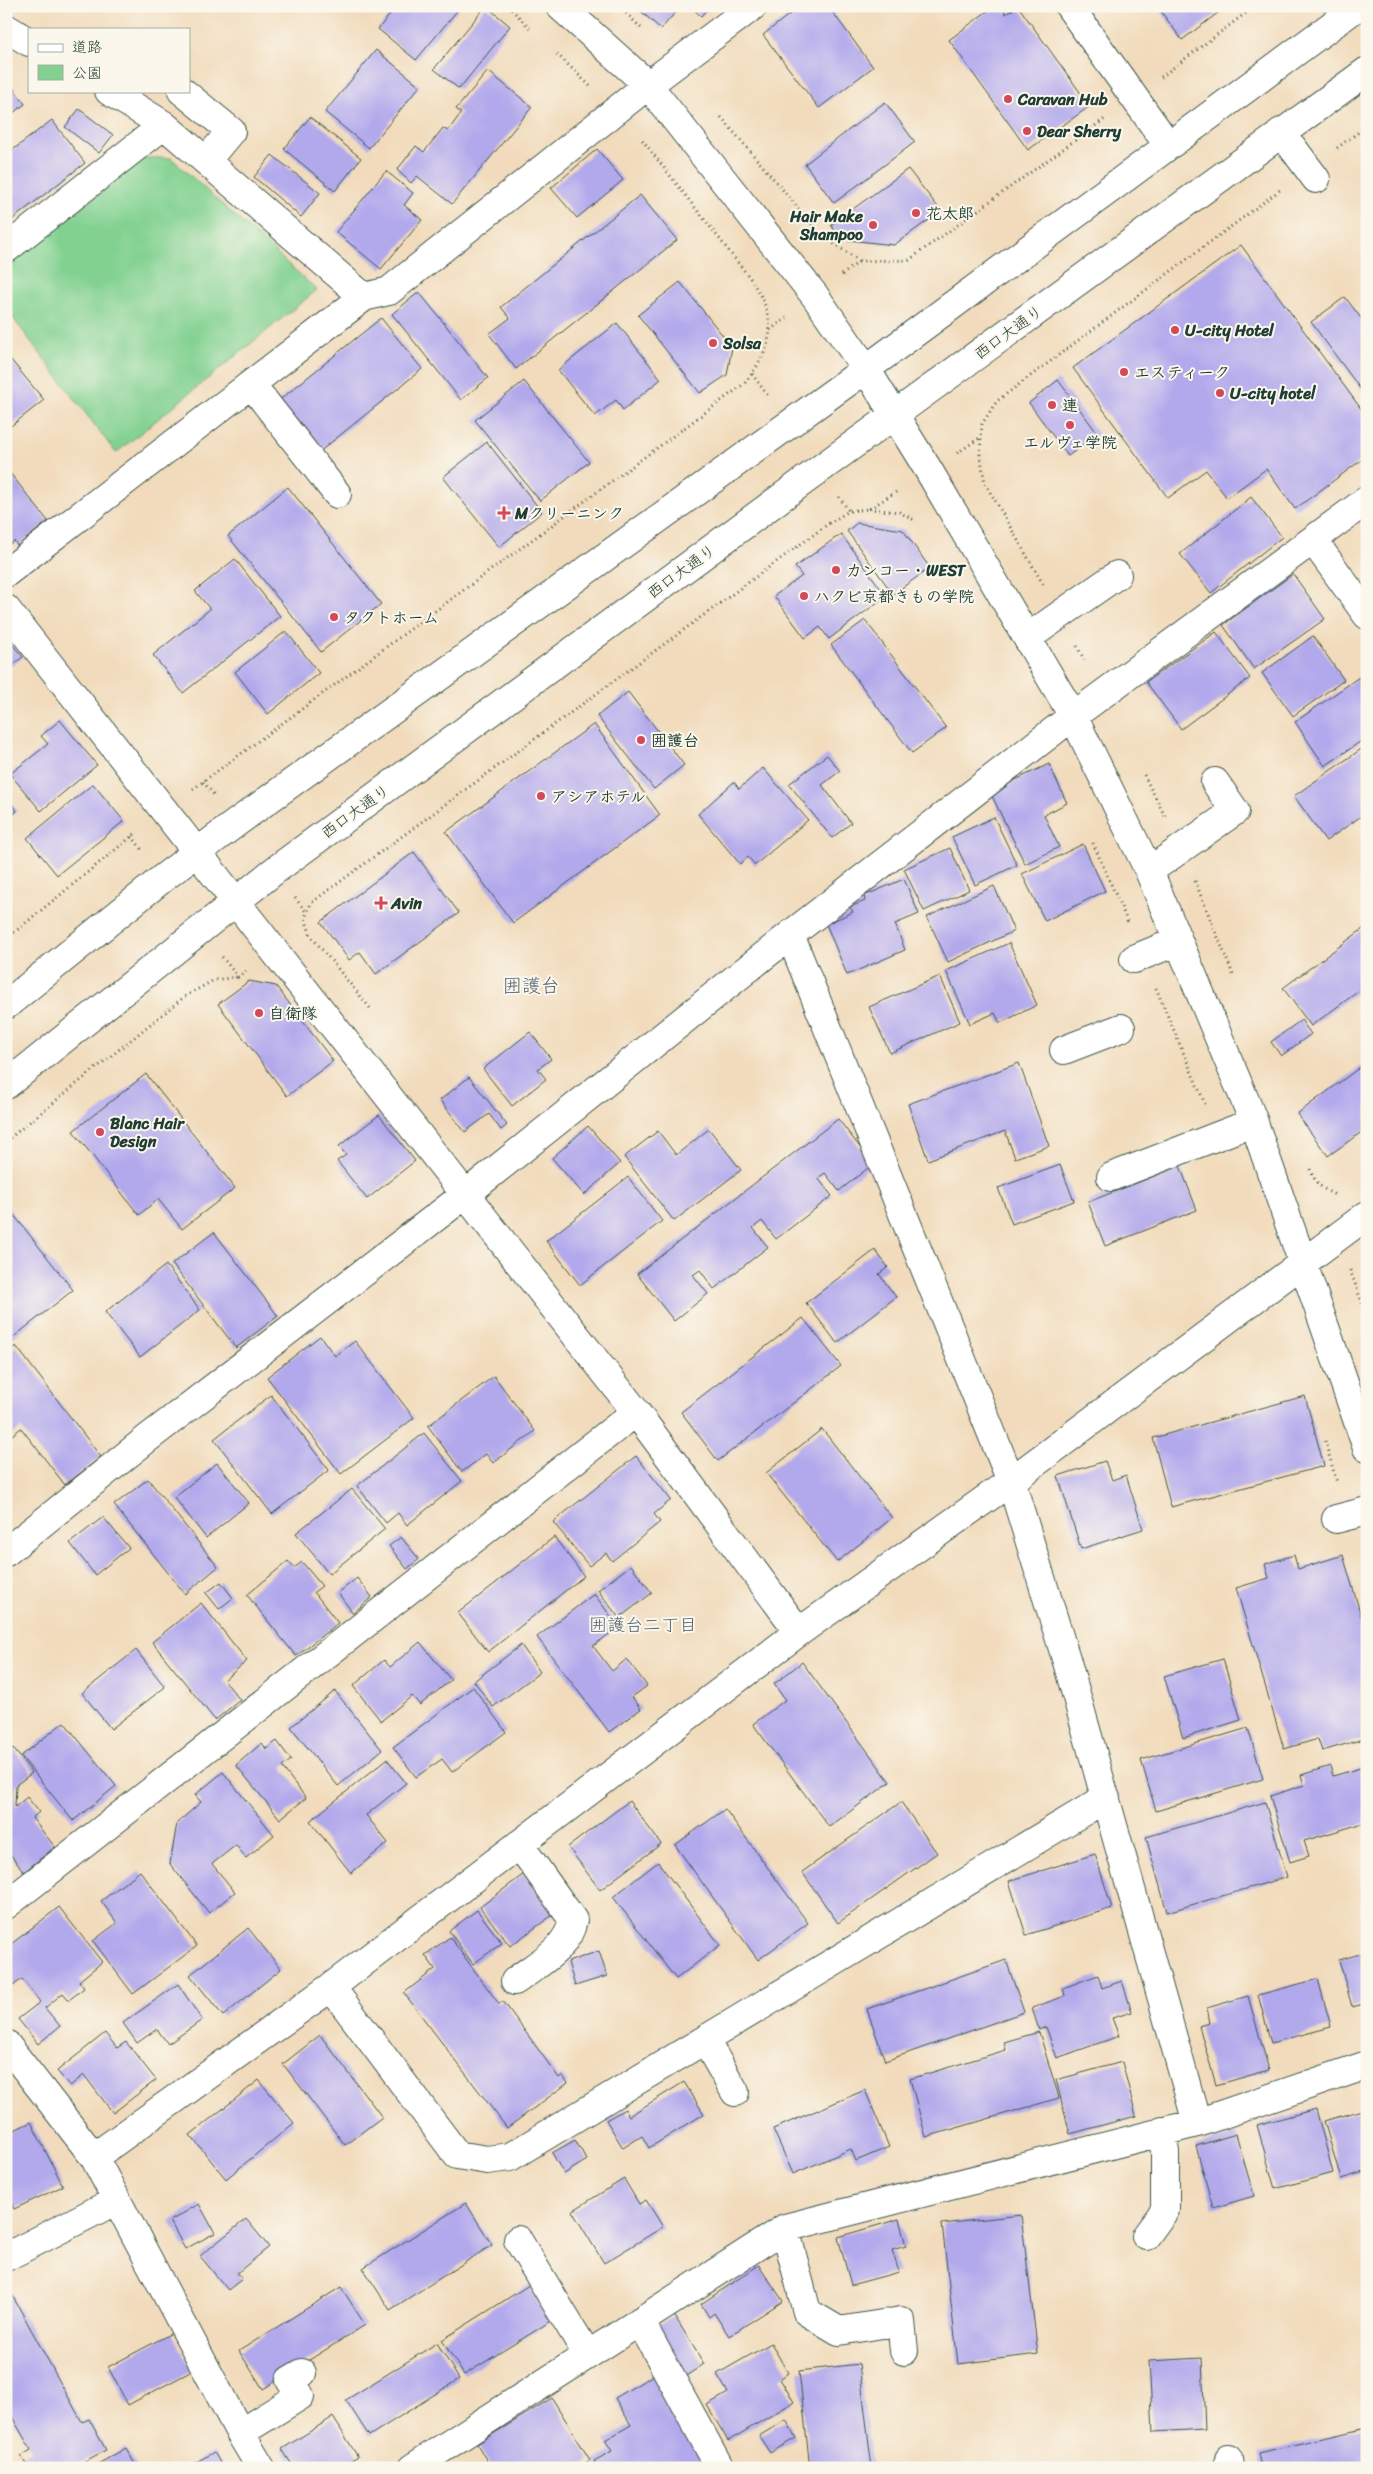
<svg xmlns="http://www.w3.org/2000/svg" width="1373" height="2474" viewBox="0 0 1373 2474" font-family="Sriracha,'Klee One',sans-serif">
<style>
.green{fill:#82d191;stroke:#508762}
.building{fill:#b2a9ec}
.lines{fill:none;stroke-linecap:round;stroke-linejoin:round}
.minor-casing{stroke:#3e5548;stroke-width:30}
.path{stroke:#3e5548;stroke-width:3;stroke-dasharray:1 4;stroke-linecap:butt}
.minor{stroke:#fff;stroke-width:28}
.poi-dot{fill:#d1495b;stroke:#fbf7ec;stroke-width:2}
.labels{text-anchor:middle;stroke-width:4;stroke-linejoin:round;paint-order:stroke}
.poi-label{font-size:16px;font-weight:bold;fill:#1f3d34;stroke:#fbf7ec;text-anchor:start}
.street-label{font-size:16px;fill:#1f3d34;stroke:#fbf7ec}
.neighbourhood-label{font-size:18px;fill:#526374;stroke:#fbf7ec}
.quarter-label{font-size:19px;fill:#526374;stroke:#fbf7ec}
</style>
<rect width="100%" height="100%" fill="#fbf7ec"/>
<filter id="ink" filterUnits="userSpaceOnUse"><feTurbulence type="fractalNoise" baseFrequency=".02" numOctaves="2"/><feDisplacementMap in="SourceGraphic" scale="10" xChannelSelector="R" yChannelSelector="G"/><feConvolveMatrix kernelMatrix="1 2 1 2 8 2 1 2 1" color-interpolation-filters="sRGB"/></filter>
<filter id="wash" filterUnits="userSpaceOnUse"><feTurbulence type="fractalNoise" baseFrequency=".0096" numOctaves="4" result="noise"/><feDisplacementMap in="SourceGraphic" scale="20" xChannelSelector="R" yChannelSelector="G"/><feGaussianBlur stdDeviation="1.12" result="paint"/><feColorMatrix in="noise" values="0 0 0 0 0 0 0 0 0 0 0 0 0 0 0 0 0 1.4 0 .05"/><feComposite in="paint" operator="in"/></filter>
<g filter="url(#wash)">
<rect width="100%" height="100%" fill="#f1dbbc"/>
<path class="green" d="M142 158H171L317 290 116 453 6 309V268Z"/>
<g id="blocks">
<path class="building" d="M397 6H461L416 60 378 29Z
M486 6 510 26 459 89 434 69Z
M635 6H681L661 29Z
M690 6H710L701 16Z
M800 6H828L873 67 819 108 763 35Z
M994 6H1001L1006 14 1018 6 1090 106 1028 150 949 40Z
M1157 6H1227L1182 40Z
M376 50 420 86 369 148 325 112Z
M488 71 532 107 452 204 417 176 411 183 397 170 416 146 424 152 443 128 448 131 461 113 456 109Z
M6 79 25 104 6 118Z
M885 102 915 142 834 203 805 164Z
M79 109 113 135 99 153 65 127Z
M310 117 361 158 335 191 284 149Z
M52 120 85 163 9 222 6 219V155Z
M597 149 623 180 577 218 551 188Z
M272 155 320 193 301 217 254 177Z
M908 169 941 211 894 245 840 239 831 225Z
M386 171 413 193 404 205 422 220 381 269 336 232Z
M640 195 677 240 516 369 489 334 510 318 501 307Z
M1241 245 1367 417V456L1295 509 1266 469 1227 498 1206 470 1168 498 1073 368Z
M680 282 732 347 727 375 700 393 638 315Z
M419 292 488 378 461 400 392 314Z
M1345 297 1367 326V398L1311 322Z
M381 318 422 369 318 453 277 402Z
M617 323 661 379 623 410 616 400 595 416 558 370Z
M6 354 44 400 6 430Z
M1058 380 1098 434 1068 456 1029 403Z
M524 381 589 462 540 501 475 420Z
M487 442 542 512 499 547 443 477Z
M6 468 48 521 18 546 14 541 6 547Z
M288 487 381 604 321 652 228 536Z
M1251 497 1282 537 1211 593 1180 554Z
M857 523 903 530 930 568 893 594 847 531Z
M841 534 886 596 829 639 820 627 805 638 774 596 802 576 795 567Z
M235 559 280 616 183 693 153 655 210 609 195 591Z
M1293 574 1325 619 1254 669 1223 625Z
M865 620 946 728 912 753 831 645Z
M286 631 319 673 268 714 235 672Z
M1216 632 1250 678 1181 729 1146 682Z
M1313 636 1344 680 1293 716 1262 673Z
M6 637 23 657 6 670Z
M1362 675 1367 682V737L1325 766 1295 722Z
M628 692 684 765 654 789 597 716Z
M60 720 97 765 41 811 10 774 48 744 41 736Z
M594 724 660 815 513 923 446 832Z
M1367 745V812L1326 841 1294 796Z
M827 755 840 771 822 785 851 823 832 838 789 784Z
M1049 764 1067 803 1044 815 1059 847 1025 864 990 792Z
M763 768 808 820 755 865 748 857 740 864 698 814 734 782 739 789Z
M93 784 124 821 57 875 27 838Z
M6 797 17 811 6 820Z
M994 817 1017 865 975 885 952 837Z
M1083 844 1105 891 1045 921 1022 874Z
M950 848 969 890 924 911 904 869Z
M414 852 459 913 376 974 360 952 349 960 321 922Z
M904 879 919 914 895 924 905 950 847 975 826 924 853 912 850 907 865 901 864 896Z
M994 886 1014 931 948 962 927 917Z
M1367 926V985L1311 1026 1283 988Z
M1009 943 1037 1005 1000 1023 995 1013 970 1024 946 971Z
M940 976 960 1022 890 1053 869 1007Z
M249 981 276 986 333 1061 287 1096 218 1004Z
M1301 1020 1311 1034 1281 1056 1271 1042Z
M530 1032 551 1059 538 1069 546 1079 512 1106 483 1069Z
M1367 1062V1128L1328 1156 1297 1114Z
M1019 1063 1049 1146 1015 1158 1005 1131 928 1160 908 1104Z
M146 1074 235 1188 182 1229 158 1199 139 1215 73 1131Z
M469 1077 507 1125 501 1130 489 1114 465 1132 440 1100Z
M379 1115 415 1161 367 1199 337 1161 346 1155 339 1146Z
M838 1119 873 1164 839 1191 825 1173 818 1178 832 1196 776 1239 762 1221 753 1228 768 1247 714 1289 700 1270 693 1275 708 1294 674 1321 637 1274Z
M588 1126 620 1163 584 1195 552 1158Z
M709 1129 741 1170 674 1221 624 1157 658 1131 676 1155Z
M1060 1165 1074 1201 1012 1224 998 1188Z
M1180 1166 1197 1210 1105 1246 1088 1202Z
M628 1177 662 1221 580 1285 546 1241Z
M6 1205 73 1290 6 1343Z
M214 1232 278 1316 236 1348 172 1264Z
M875 1250 888 1267 879 1274 896 1297 837 1343 806 1303Z
M166 1265 200 1310 140 1357 105 1312Z
M803 1318 841 1366 718 1461 681 1412Z
M320 1336 335 1356 355 1341 414 1418 341 1474 267 1377Z
M16 1346 101 1457 65 1485 21 1428 6 1440V1353Z
M494 1376 535 1431 493 1463 486 1454 462 1472 428 1426Z
M271 1395 329 1470 272 1514 214 1439Z
M1305 1396 1324 1466 1171 1507 1153 1438Z
M822 1429 892 1518 837 1562 766 1473Z
M424 1433 462 1481 407 1525 398 1513 386 1523 357 1486Z
M636 1456 671 1500 654 1514 660 1522 612 1561 606 1553 589 1566 553 1522Z
M1105 1461 1112 1480 1126 1475 1143 1529 1081 1549 1058 1476Z
M217 1463 249 1503 206 1538 174 1497Z
M148 1479 218 1567 185 1594 114 1505Z
M352 1489 385 1529 329 1574 296 1533Z
M103 1517 129 1548 95 1575 70 1543Z
M401 1537 419 1559 407 1569 389 1546Z
M554 1537 584 1576 488 1652 458 1613Z
M1294 1555 1298 1569 1343 1555 1367 1636V1738L1322 1751 1318 1739 1284 1749 1236 1588 1269 1578 1265 1564Z
M288 1561 294 1568 302 1562 322 1586 314 1592 338 1623 296 1656 247 1595Z
M631 1565 652 1593 619 1618 598 1590Z
M357 1578 372 1597 353 1613 338 1593Z
M221 1582 233 1598 219 1609 206 1593Z
M594 1594 619 1627 593 1646 612 1671 627 1659 647 1686 632 1697 641 1709 609 1732 537 1637Z
M201 1603 247 1661 224 1680 240 1700 215 1720 152 1642Z
M420 1642 451 1680 420 1705 412 1696 381 1721 353 1686 384 1660 390 1667Z
M521 1645 540 1672 493 1707 474 1681Z
M136 1650 165 1687 111 1729 82 1693Z
M1223 1659 1241 1720 1183 1738 1164 1676Z
M802 1662 890 1782 829 1827 753 1724 785 1700 774 1684Z
M473 1687 506 1732 452 1772 442 1759 416 1777 393 1747Z
M335 1691 382 1750 338 1786 291 1727Z
M64 1722 116 1786 73 1821 21 1756Z
M1248 1728 1263 1779 1156 1811 1141 1760Z
M277 1741 291 1760 282 1767 306 1798 280 1819 236 1765 262 1743 266 1749Z
M13 1748 32 1773 16 1785 15 1807 27 1797 39 1812 32 1818 55 1847 24 1872 6 1849V1753Z
M387 1759 406 1783 366 1815 388 1843 351 1873 310 1821Z
M1330 1766 1333 1776 1367 1766V1822L1304 1841 1309 1856 1290 1862 1270 1796 1304 1785 1301 1775Z
M223 1772 274 1835 246 1858 236 1845 212 1864 235 1892 209 1913 170 1864 177 1823 201 1802 195 1795Z
M629 1801 661 1844 600 1890 568 1847Z
M901 1802 937 1853 838 1923 802 1872Z
M1265 1802 1287 1877 1167 1912 1146 1837Z
M725 1809 808 1923 758 1960 675 1845Z
M1095 1854 1112 1908 1026 1935 1009 1881Z
M658 1862 720 1945 676 1979 613 1897Z
M140 1871 197 1946 133 1994 93 1941 117 1923 101 1901Z
M524 1874 554 1914 510 1946 480 1907Z
M59 1907 102 1962 79 1981 84 1988 69 2000 63 1993 45 2008 60 2026 38 2044 18 2019 40 2002 22 1979 13 1986 6 1978V1948Z
M477 1910 502 1943 473 1964 449 1931Z
M248 1928 281 1969 223 2016 190 1975Z
M450 1937 499 2004 503 2001 559 2078 562 2075 568 2083 507 2128 404 1993 435 1969 425 1955Z
M599 1951 607 1976 575 1986 568 1962Z
M1367 1952V2003L1352 2007 1339 1960Z
M1006 1960 1024 2012 885 2061 867 2009Z
M1098 1975 1102 1988 1122 1981 1132 2012 1112 2018 1119 2036 1057 2058 1046 2027 1039 2030 1032 2008 1065 1996 1063 1988Z
M1318 1979 1331 2027 1271 2043 1258 1995Z
M178 1984 202 2020 168 2044 157 2029 137 2043 123 2023Z
M1248 1996 1269 2070 1216 2085 1199 2026 1210 2023 1207 2008Z
M1039 2032 1059 2098 926 2137 910 2079 1006 2050 1004 2042Z
M105 2033 117 2048 126 2042 156 2080 113 2113 84 2075 70 2086 57 2071Z
M320 2035 382 2117 345 2145 283 2064Z
M1122 2062 1136 2116 1070 2134 1056 2080Z
M259 2080 294 2123 226 2179 190 2135Z
M684 2082 704 2114 649 2148 642 2136 623 2148 606 2120 625 2109 629 2116Z
M865 2090 889 2147 856 2161 851 2149 793 2174 773 2129Z
M1316 2109 1333 2173 1275 2189 1257 2125Z
M1362 2110 1367 2126V2171L1341 2179 1324 2121Z
M31 2122 63 2186 14 2209 6 2194V2134Z
M1236 2134 1254 2196 1213 2208 1196 2146Z
M575 2140 587 2160 564 2174 552 2153Z
M624 2179 639 2204 646 2200 663 2227 604 2263 572 2211Z
M466 2203 492 2245 390 2310 363 2268Z
M199 2204 215 2233 185 2249 170 2221Z
M1021 2215 1038 2354 958 2364 942 2224Z
M246 2219 269 2247 237 2273 242 2279 228 2290 200 2256Z
M899 2219 906 2246 892 2250 899 2272 851 2285 838 2237Z
M759 2265 783 2301 729 2336 714 2313 709 2317 701 2304Z
M6 2284 82 2422 89 2419 106 2450 72 2468H28L21 2456 31 2450 6 2406Z
M529 2285 551 2321 464 2375 442 2340Z
M341 2287 365 2325 263 2389 239 2351Z
M674 2315 704 2364 686 2376 656 2327Z
M172 2333 192 2371 128 2405 108 2367Z
M437 2343 459 2379 369 2436 346 2400Z
M771 2343 788 2373 780 2379 794 2402 728 2441 707 2405 728 2393 717 2374Z
M1202 2358 1205 2429 1153 2432 1149 2361Z
M859 2364 872 2468H810L799 2371Z
M655 2374 711 2468H598L594 2461 612 2451 605 2440 631 2425 615 2398Z
M552 2398 590 2460 578 2468H491L477 2444Z
M333 2417 358 2457 340 2468H294L282 2449Z
M786 2420 796 2438 770 2453 759 2436Z
M1367 2428V2468H1261L1258 2453Z
M126 2448 137 2468H91Z
M214 2452 223 2468H186Z"/>
</g>
</g>
<g filter="url(#ink)">
<use href="#blocks" fill-opacity="0" stroke="#3e5548" stroke-width="1"/>
<g class="lines">
<defs>
<path id="minor" d="M560 6 648 85 815 296 866 369 929 471 1073 716 1149 871 1252 1117 1367 1448
M1069 6 1168 145
M6 28 29 42
M109 91 164 125 364 297
M182 91 231 131 206 161
M1281 132 1316 179
M6 249 164 125
M251 384 337 494
M1313 540 1367 615
M6 573 364 297 389 291 648 85 753 6
M6 609 636 1412 799 1632
M1027 638 1117 575
M1149 871 1235 811 1215 782
M790 935 1011 1481 1067 1662 1197 2123
M1134 959 1178 941
M6 1005 163 878 236 823 866 369 1358 6
M1064 1050 1121 1028
M6 1085 274 871 820 469 1367 71
M1111 1177 1254 1122
M1336 1519 1367 1511
M6 1552 148 1438 466 1194 790 935 1073 716 1367 500
M6 1905 636 1412
M515 1981C537 1964 568 1949 573 1920L519 1844
M331 1987 457 2155 487 2160 510 2157 1106 1798
M705 2040 735 2092
M6 2044 94 2157 240 2433 261 2468
M94 2157 331 1987 799 1632 1011 1481 1367 1215
M785 2228 807 2312 839 2331 901 2321 904 2351
M1146 2236 1165 2210V2152L1162 2131
M518 2240 587 2354
M6 2257 117 2200
M640 2321 720 2468
M240 2433 300 2396 290 2380 302 2373
M1229 2459 1230 2468
M412 2468 785 2228 1197 2123 1367 2065"/>
</defs>
<use href="#minor" class="minor-casing"/>
<path class="path" d="M508 6 531 29
M619 6 642 29
M557 54 590 86
M1161 77 1255 6
M721 117 822 236 860 261 909 260 1106 118
M1337 148 1367 126
M842 275 860 261
M770 330 788 317
M752 374 768 396
M957 453 981 437
M839 497 849 511
M869 509 899 512 916 521
M1043 584 985 483 980 454 982 424 997 401 1280 190
M1077 646 1086 663
M1144 775 1165 816
M203 782 214 795
M193 789 744 384C775 344 779 322 750 278L640 137
M132 836 142 850
M1093 843 1129 925
M1195 881 1234 977
M295 898 307 913
M6 939 136 833
M222 957 238 977 246 971
M1156 988 1205 1104
M370 1008 311 936 305 918 311 903 828 524 849 511 869 509 899 490
M6 1141 184 997 214 980 238 977
M1310 1169C1315 1183 1322 1189 1335 1195
M1350 1270 1367 1316
M1325 1441 1337 1483"/>
<use href="#minor" class="minor"/>
</g>
</g>
<g class="poi-dot">
<circle cx="1008" cy="99" r="5"/>
<circle cx="1027" cy="131" r="5"/>
<circle cx="916" cy="213" r="5"/>
<circle cx="873" cy="225" r="5"/>
<circle cx="1175" cy="330" r="5"/>
<circle cx="713" cy="343" r="5"/>
<circle cx="1124" cy="372" r="5"/>
<circle cx="1220" cy="393" r="5"/>
<circle cx="1052" cy="405" r="5"/>
<circle cx="1070" cy="425" r="5"/>
<path d="M501.5 505.5h5v5h5v5h-5v5h-5v-5h-5v-5h5z"/>
<circle cx="836" cy="570" r="5"/>
<circle cx="804" cy="596" r="5"/>
<circle cx="334" cy="617" r="5"/>
<circle cx="641" cy="740" r="5"/>
<circle cx="541" cy="796" r="5"/>
<path d="M378.5 895.5h5v5h5v5h-5v5h-5v-5h-5v-5h5z"/>
<circle cx="259" cy="1013" r="5"/>
<circle cx="100" cy="1132" r="5"/>
</g>
<g class="labels">
<g class="poi-label">
<text x="1018" y="105">Caravan Hub</text>
<text x="1037" y="137">Dear Sherry</text>
<text x="926" y="219">花太郎</text>
<text x="863" y="222" text-anchor="end">Hair Make<tspan x="863" dy="18">Shampoo</tspan></text>
<text x="1185" y="336">U-city Hotel</text>
<text x="723" y="349">Solsa</text>
<text x="1134" y="378">エスティーク</text>
<text x="1230" y="399">U-city hotel</text>
<text x="1062" y="411">連</text>
<text x="1070" y="448" text-anchor="middle">エルヴェ学院</text>
<text x="515" y="519">Mクリーニンク</text>
<text x="846" y="576">カンコー・WEST</text>
<text x="814" y="602">ハクビ京都きもの学院</text>
<text x="344" y="623">タクトホーム</text>
<text x="651" y="746">囲護台</text>
<text x="551" y="802">アシアホテル</text>
<text x="391" y="909">Avin</text>
<text x="269" y="1019">自衛隊</text>
<text x="110" y="1129">Blanc Hair<tspan x="110" dy="18">Design</tspan></text>
</g>
<g class="street-label">
<text transform="translate(1008 332) rotate(-36)" y="6">西口大通り</text>
<text transform="translate(681 571) rotate(-36)" y="6">西口大通り</text>
<text transform="translate(355 811) rotate(-36)" y="6">西口大通り</text>
</g>
<g class="neighbourhood-label">
<text x="643" y="1631">囲護台二丁目</text>
</g>
<g class="quarter-label">
<text x="531" y="992">囲護台</text>
</g>
</g>
<rect width="1373" height="2474" fill="none" stroke="#fbf7ec" stroke-width="25"/>
<rect x="28" y="28" width="162" height="65" fill="#fbf7ec" stroke="#a3ada2"/>
<rect x="38" y="44" width="25" height="8" fill="#ffffff" stroke="#a3ada2"/>
<text x="72" y="52" font-size="15" fill="#1f3d34">道路</text>
<rect x="38" y="65" width="25" height="15" fill="#82d191" stroke="#a3ada2"/>
<text x="72" y="78" font-size="15" fill="#1f3d34">公園</text>
</svg>
